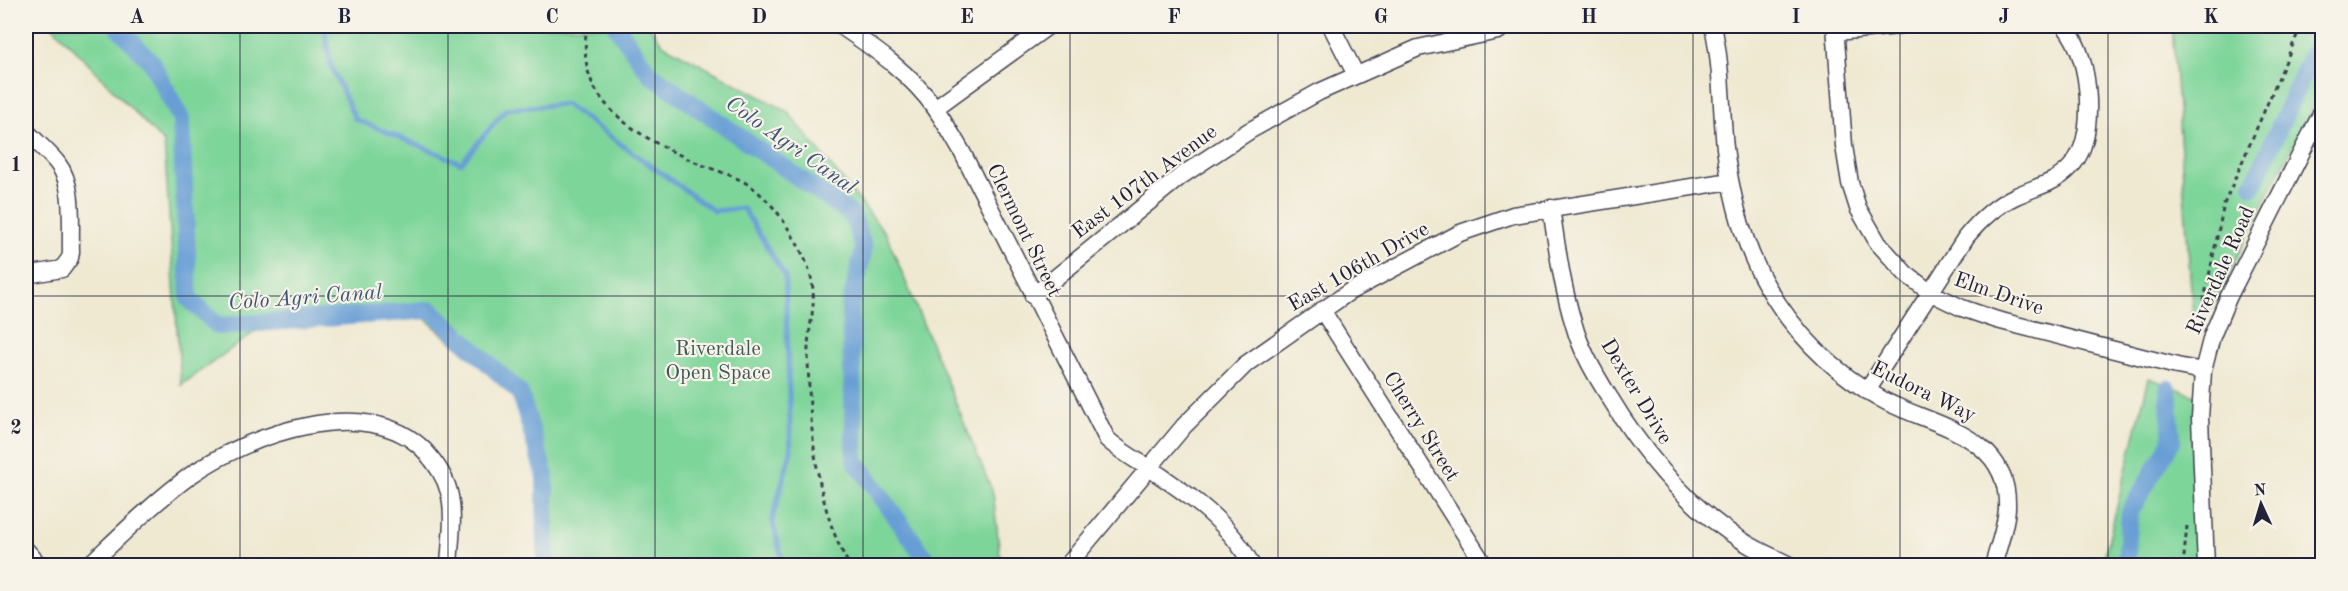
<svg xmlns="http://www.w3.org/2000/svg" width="2348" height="591" viewBox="0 0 2348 591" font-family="'Old Standard TT',serif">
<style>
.green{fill:#7ed59a;stroke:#507c6a;stroke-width:1.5}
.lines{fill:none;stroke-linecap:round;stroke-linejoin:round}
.stream{stroke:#689ed5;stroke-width:5}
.canal{stroke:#689ed5;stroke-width:18}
.minor-casing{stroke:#414052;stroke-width:19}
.path{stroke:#414052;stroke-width:3;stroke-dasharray:4.5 4.5;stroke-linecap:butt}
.minor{stroke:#fff;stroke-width:16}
.grid{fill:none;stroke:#22223b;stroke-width:1.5;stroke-opacity:0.55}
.labels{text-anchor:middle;stroke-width:4.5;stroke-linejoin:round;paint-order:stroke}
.street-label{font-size:21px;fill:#22223b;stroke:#f7f3e8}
.park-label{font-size:21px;fill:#3e5858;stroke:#f7f3e8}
.water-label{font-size:22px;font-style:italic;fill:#3e5479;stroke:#f7f3e8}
.neatline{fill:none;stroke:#22223b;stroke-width:2}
.grid-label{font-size:20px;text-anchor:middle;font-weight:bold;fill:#22223b}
</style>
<rect width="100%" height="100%" fill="#f7f3e8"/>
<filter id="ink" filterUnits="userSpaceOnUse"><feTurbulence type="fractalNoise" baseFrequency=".0167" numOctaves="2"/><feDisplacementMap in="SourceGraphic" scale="12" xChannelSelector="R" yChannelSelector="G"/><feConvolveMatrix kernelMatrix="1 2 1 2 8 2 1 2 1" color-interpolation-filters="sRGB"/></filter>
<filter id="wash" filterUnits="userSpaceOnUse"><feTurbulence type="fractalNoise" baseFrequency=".008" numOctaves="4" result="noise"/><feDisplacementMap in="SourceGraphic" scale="24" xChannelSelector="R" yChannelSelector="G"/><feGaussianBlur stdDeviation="1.35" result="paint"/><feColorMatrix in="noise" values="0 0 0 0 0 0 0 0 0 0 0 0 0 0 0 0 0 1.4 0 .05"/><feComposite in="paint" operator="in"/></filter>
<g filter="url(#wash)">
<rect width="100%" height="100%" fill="#efe9d2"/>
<path class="green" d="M52 26H649L664 45 787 111 886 234 993 493 1001 565H541L542 476 514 395 423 317 256 331 181 385 164 143Z
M2172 26H2322V90L2247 236 2216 303 2193 317Z
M2149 378 2198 396 2204 565 2102 566Z"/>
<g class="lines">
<path class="stream" d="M324 26 331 66 355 119 461 163 506 109 565 104 714 211 743 208 785 276 791 451 772 520 784 566"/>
<path class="canal" d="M117 26 152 63 181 119 189 299 218 326 431 310 520 393 545 476 546 566
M616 26 650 74 852 215 864 248 850 307 855 460 931 566
M2253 186 2322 32
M2126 566 2130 511 2172 441 2168 389"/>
</g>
</g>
<g filter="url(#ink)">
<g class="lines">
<defs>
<path id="minor" d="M841 26C875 49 911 74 935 108 945 122 953 137 962 152L1107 439C1120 451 1134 459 1149 468 1188 494 1231 523 1252 566
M1331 26 1356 75
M1713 26C1722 66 1721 107 1725 148 1731 195 1743 245 1767 286 1795 334 1834 373 1883 400 1932 426 2010 434 2007 508 2006 527 1998 547 1993 566
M1835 26 1844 146 1850 183 1858 208 1878 243 1906 274 1931 293 1962 308 1997 320 2177 366 2203 371
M1836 32 1898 26
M935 108 1048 26
M26 131C36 142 49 152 58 164 75 186 70 225 71 252L70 258 62 269 26 275
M1551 208C1557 247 1562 287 1574 325 1581 351 1596 376 1610 398 1645 456 1688 508 1746 543 1760 552 1776 558 1791 566
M1033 296 1181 176 1249 131 1319 92 1418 48 1498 31 1505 26
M1322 310 1485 566
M1867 391 1966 237C1980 220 1996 205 2016 196 2027 191 2039 187 2050 182 2084 166 2089 134 2088 100 2087 74 2081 47 2065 26
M26 550 40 566
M88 566C121 535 154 502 191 475 248 435 367 392 424 450 435 462 445 476 449 492 455 515 450 543 449 566
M1067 566 1184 426 1246 364 1349 292 1460 233 1513 215 1730 181
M2206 566 2200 418 2203 371 2212 336 2228 298 2322 112"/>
</defs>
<use href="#minor" class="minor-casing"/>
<path class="path" d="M586 26C586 39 584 53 587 66 596 118 664 149 707 167 721 172 737 177 749 185 763 195 777 210 786 225 798 244 812 268 813 291 815 312 807 333 808 354 809 420 815 508 850 566
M2200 319 2224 204 2301 26
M2183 566 2187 526"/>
<use href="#minor" class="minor"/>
</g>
</g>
<path class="grid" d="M240 26V566M448 26V566M655 26V566M863 26V566M1070 26V566M1278 26V566M1485 26V566M1693 26V566M1900 26V566M2108 26V566M26 296H2322"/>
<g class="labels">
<g class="street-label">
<text transform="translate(1144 181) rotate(-37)" y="7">East 107th Avenue</text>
<text transform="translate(1025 230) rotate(64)" y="7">Clermont Street</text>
<text transform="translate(1358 266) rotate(-30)" y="7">East 106th Drive</text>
<text transform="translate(2220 270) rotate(-66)" y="7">Riverdale Road</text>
<text transform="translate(1999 293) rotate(19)" y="7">Elm Drive</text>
<text transform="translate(1637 391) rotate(59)" y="7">Dexter Drive</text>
<text transform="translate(1924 391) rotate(26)" y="7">Eudora Way</text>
<text transform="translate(1422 426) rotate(58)" y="7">Cherry Street</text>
</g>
<g class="park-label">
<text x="718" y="355">Riverdale<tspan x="718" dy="24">Open Space</tspan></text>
</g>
<g class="water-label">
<text transform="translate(792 144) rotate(35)" y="8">Colo Agri Canal</text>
<text transform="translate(305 296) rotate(-4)" y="8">Colo Agri Canal</text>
</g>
</g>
<rect width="2348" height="591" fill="none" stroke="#f7f3e8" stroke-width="66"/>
<g transform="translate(2261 504) rotate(356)" stroke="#f7f3e8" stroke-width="4.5" paint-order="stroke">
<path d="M0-4.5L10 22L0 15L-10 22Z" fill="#22223b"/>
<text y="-9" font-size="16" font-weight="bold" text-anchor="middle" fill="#22223b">N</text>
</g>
<rect x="33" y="33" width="2282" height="525" class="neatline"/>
<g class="grid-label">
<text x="137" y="23">A</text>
<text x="344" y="23">B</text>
<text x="552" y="23">C</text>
<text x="759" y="23">D</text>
<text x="967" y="23">E</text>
<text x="1174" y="23">F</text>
<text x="1381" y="23">G</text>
<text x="1589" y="23">H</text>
<text x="1796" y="23">I</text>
<text x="2004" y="23">J</text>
<text x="2211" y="23">K</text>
<text x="16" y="171">1</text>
<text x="16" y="434">2</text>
</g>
</svg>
